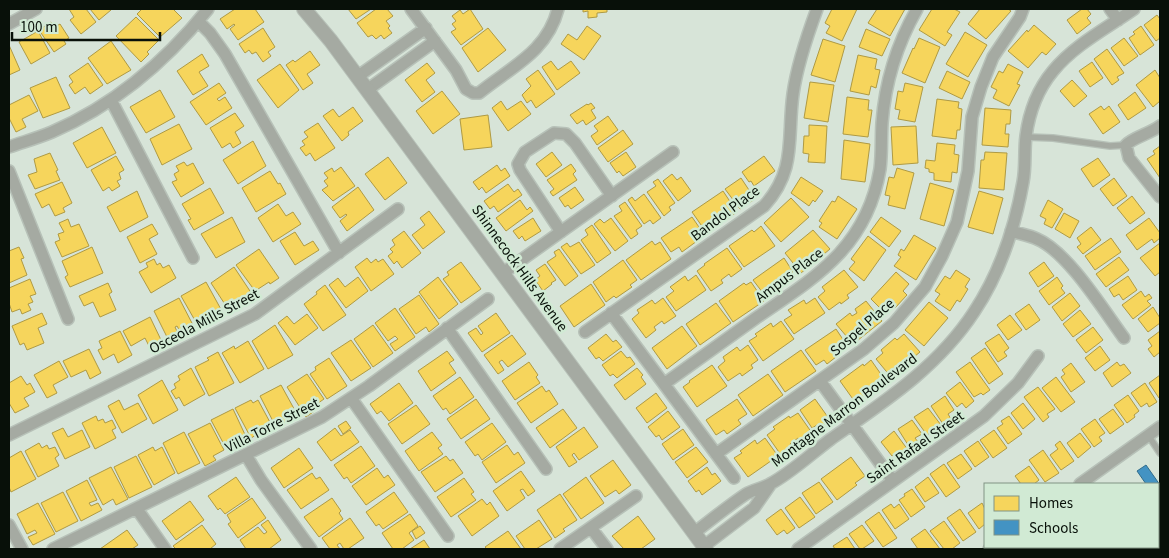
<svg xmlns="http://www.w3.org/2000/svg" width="1169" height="558" viewBox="0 0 1169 558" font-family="'Source Sans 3',sans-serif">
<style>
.homes{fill:#f6d55c;stroke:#af9a43}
.schools{fill:#4393c3;stroke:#316c8b}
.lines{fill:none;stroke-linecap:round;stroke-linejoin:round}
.service-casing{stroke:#b7c1b8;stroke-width:8}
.minor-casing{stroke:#b7c1b8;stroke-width:14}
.tertiary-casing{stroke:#b7c1b8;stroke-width:16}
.service{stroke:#a5aaa2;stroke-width:5.5}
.minor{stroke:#a5aaa2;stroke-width:11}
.tertiary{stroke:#a5aaa2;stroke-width:14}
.labels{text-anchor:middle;stroke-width:5;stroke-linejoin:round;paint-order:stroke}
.street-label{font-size:15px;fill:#081009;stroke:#d1ead4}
</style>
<rect width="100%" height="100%" fill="#d7e4d8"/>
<path class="homes" d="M69 9H86L96 22 81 34 70 20 74 17Z
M90 9H110L111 10 99 20Z
M142 9H173L182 18 160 37 137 14Z
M235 9H255L264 22 238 40 230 29 235 25 234 24 227 29 220 19Z
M348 9H371L356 19Z
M376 9H387L393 16 386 21 390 26 388 28 392 33 384 39 381 35 376 39 372 35 368 37 357 23Z
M470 9 483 29 461 45 451 32 456 29 452 24 456 21 452 16 460 10 463 14Z
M583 9H607V12L597 13V17L588 18V11L583 12Z
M832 9H857L842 41 826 33 830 26 825 23Z
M877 9H905L890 36 868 23Z
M932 9H954L960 12 947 32 952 35 945 46 919 30Z
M980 9H1008L1011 11 986 39 968 24Z
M1082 9H1087L1091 14 1087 18 1091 23 1077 34 1067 20Z
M1157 15 1160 19V38L1156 41 1144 25Z
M136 17 159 40 147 52 149 54 141 62 116 36Z
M51 22 55 27 60 24 69 38 64 41 66 44 54 52 39 30Z
M1034 25 1056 44 1046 55 1042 52 1028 68 1008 51 1027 30 1028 32Z
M587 26 601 36 584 60 561 44 568 34 577 40Z
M1141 26 1154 45 1140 55 1129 38 1135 34 1133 32Z
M263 28 275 47 268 52 271 56 263 62 256 52 252 54 249 50 245 53 239 44Z
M488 28 506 50 478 72 462 48Z
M866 29 890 39 882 56 859 47Z
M38 31 50 53 31 64 19 42Z
M965 32 987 45 968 77 946 64Z
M919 38 940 47 925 83 902 73 913 48 914 49Z
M1124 38 1138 56 1124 66 1111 48Z
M823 39 845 46 835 82 811 75Z
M111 41 131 70 107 84 88 58Z
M9 45 20 70 9 75Z
M1107 49 1124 73 1117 77 1119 80 1112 85 1094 59Z
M310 51 320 65 307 74 313 83 303 90 286 65 293 60 295 62Z
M202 54 209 66 199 72 208 86 193 95 177 71Z
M858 55 877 59 875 69 880 70 876 88 871 86 869 95 850 91Z
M551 61 558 70 571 61 580 73 557 90 542 67Z
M1092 62 1103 78 1090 87 1079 71Z
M88 63 103 85 90 94 85 87 75 94 69 85 73 82 69 76Z
M427 63 435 73 426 80 435 92 422 102 405 80Z
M280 64 299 90 278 108 257 80Z
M1008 64 1023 72 1017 84 1020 85 1009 106 993 98 997 90 991 87 999 71 1003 73Z
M538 70 555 94 536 108 531 100 527 103 522 95 531 86 526 79Z
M1155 70 1160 78V101L1153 107 1136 85Z
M947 71 970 82 962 99 939 88Z
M56 77 70 108 43 118 30 88Z
M1072 80 1087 96 1074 107 1060 91Z
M810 82 834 85 828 122 804 118Z
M219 83 226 93 217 99 219 101 225 97 232 108 206 125 190 102Z
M905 83 923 87 915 122 898 119 900 110 895 109 898 91 903 92Z
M160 90 175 117 146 133 130 107Z
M442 91 460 114 433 134 416 111Z
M1135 92 1146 108 1128 120 1118 105Z
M29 95 38 111 22 119 26 127 16 132 9 118V105Z
M847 97 869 100 868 110H872L868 137 843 134Z
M937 99 959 102 958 108 962 109 960 130H957L956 139 932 136Z
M501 101 507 110 521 101 531 114 508 131 492 108Z
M591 103 595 108 591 110 596 118 586 125 583 120 577 124 570 115 587 104 588 105Z
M1101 106 1104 110 1109 106 1120 122 1103 134 1089 114Z
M353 107 363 121 348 132 349 135 342 141 323 116 333 109 339 117Z
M985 108 1011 110 1010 124H1006L1005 134H1009L1008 147 982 145Z
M235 113 244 126 235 132 241 143 233 148 230 143 222 148 210 128Z
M488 115 492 147 464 150 460 119Z
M608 116 618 130 597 145 591 136 598 131 594 126Z
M318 123 335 148 315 161 310 153 306 156 300 148 305 145 302 141 308 137 304 132Z
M179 124 192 149 162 165 150 139Z
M809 125 827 126 825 163 808 162 809 154 803 153 804 136H809Z
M916 126 918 163 893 165 891 127Z
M102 127 116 153 87 168 73 143Z
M623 130 633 144 608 162 598 148Z
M844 140 870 144 865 182 841 179Z
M253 141 266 166 238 184 223 160Z
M937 143 955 145 954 154 959 155 957 173 952 172 951 182 934 180V173L929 172V169L925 168 926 160 935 161Z
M1160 146V178L1147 159 1155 154 1153 151Z
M552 152 562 165 546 177 536 164Z
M626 152 636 167 623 176 619 171 617 173 610 163Z
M985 152 1007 153 1004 190 979 188 981 160H984Z
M50 153 58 170 56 171 60 180 35 189 28 175 37 172 34 159Z
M116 156 124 170 119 173 121 179 117 181 120 186 112 191 109 187 103 191 91 170Z
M764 156 775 171 754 186 751 181 749 182 742 172Z
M388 157 407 183 385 200 365 174Z
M1098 158 1110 175 1093 187 1081 169Z
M184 162 187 166 193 163 204 183 181 197 172 182 177 180 174 174 179 171 176 166Z
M571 164 576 171 573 174 577 180 553 196 550 192 554 189 547 180Z
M497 165 501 171 505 168 510 176 486 193 482 187 479 190 473 182Z
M341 167 355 186 333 201 322 190 328 186 324 181 328 178 324 173 332 168 334 172Z
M897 168 914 173 905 209 888 205 890 196 885 195 889 177 894 178Z
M270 171 278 184 280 183 286 194 256 212 242 188Z
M672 174 677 180 681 177 691 191 678 201 663 181Z
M801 177 823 191 815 202 813 200 809 206 791 193Z
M741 178 755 199 740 209 725 189Z
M1114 178 1127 196 1113 206 1100 189Z
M658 179 675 203 669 207 671 210 664 216 647 192 656 186 653 182Z
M62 182 72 203 63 208 65 212 55 216 49 204 42 208 35 194Z
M930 183 954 190 944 226 920 219Z
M508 184 514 192 518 189 522 195 498 212 494 206 490 209 484 201Z
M358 187 374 210 347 231 340 221 347 215 346 214 340 218 332 207Z
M575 187 584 200 571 209 568 205 565 207 559 198Z
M210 188 224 213 194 230 188 220 191 219 182 204Z
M137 191 148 217 120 232 107 207Z
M723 191 737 212 714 228 713 227 706 232 692 212Z
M979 191 1003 198 993 234 968 227Z
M644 194 661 218 653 224 650 220 644 224 628 200 632 197 635 201Z
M838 196 857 209 837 239 819 227 822 223 819 221 832 201 835 202Z
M1132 196 1145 213 1130 224 1117 208Z
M791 198 809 217 781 242 764 223Z
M520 200 527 210 530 207 533 211 506 231 496 218Z
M1048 200 1063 209 1052 228 1044 224 1046 219 1040 216Z
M625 202 642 226 636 230 638 234 631 239 614 216 622 211 619 206Z
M278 204 286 216 293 212 301 224 273 242 258 218Z
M429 211 445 232 423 249 412 235 425 225 420 218Z
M1064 213 1079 221 1070 238 1055 229Z
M232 217 245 242 216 258 201 234Z
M692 217 701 230 693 236 697 241 682 252 679 247 671 252 661 238Z
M881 217 901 231 889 247 870 232Z
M533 218 541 231 525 241 522 236 519 239 513 231Z
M611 218 628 241 615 251 594 224 600 219 604 223Z
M1149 218 1160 233V238L1154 243 1152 239 1137 250 1126 235Z
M68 219 71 227 79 224 89 246 62 257 55 242 60 240 58 234 64 232 59 223Z
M152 224 158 234 149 239 157 254 140 263 127 237Z
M592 225 611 253 597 263 581 240 588 235 585 230Z
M761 226 775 246 744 267 729 246 752 230 754 232Z
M1091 227 1101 240 1083 254 1077 247 1081 244 1077 238Z
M813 230 830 249 801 273 785 253Z
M404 231 421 253 402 268 397 261 394 264 388 256 393 252 390 249 395 245 392 240Z
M295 232 304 246 313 241 319 250 295 265 280 241Z
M914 235 936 248 916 280 894 266 901 257 898 255 901 249 904 251Z
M868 236 886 250 864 281 849 269 855 262 851 259Z
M1111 238 1121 252 1095 270 1085 256Z
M652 241 655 245 660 242 671 259 641 280 626 260Z
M579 242 595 265 581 274 561 247 567 243 570 247Z
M1160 243V272L1155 276 1140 258Z
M19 247 24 258 21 259 27 275 9 283V251Z
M92 247 103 273 70 287 65 277 68 275 62 261Z
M727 248 742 269 731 277 729 274 721 280 723 283 711 291 697 271 705 265 704 264Z
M259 249 279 278 270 284 269 282 255 291 236 265Z
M559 249 578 276 565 286 547 262 556 256 554 252Z
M1119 257 1129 270 1106 287 1096 274Z
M367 258 371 263 376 259 378 262 383 259 394 274 371 291 355 267Z
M784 258 793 272 785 278 788 283 775 293 771 288 763 293 753 280Z
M154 259 157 265 160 263 163 268 169 265 176 278 151 293 139 272 148 267 146 263Z
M623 260 637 280 630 285 632 287 616 298 614 296 606 302 593 282Z
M461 262 481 289 461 303 443 279 449 275 447 272Z
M1044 262 1054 276 1038 287 1029 273Z
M545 264 556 280 551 283 552 284 543 291 535 280 540 276 536 270Z
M234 267 252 294 230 312 211 283Z
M844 270 858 287 847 295 849 298 841 304 840 302 829 310 818 297 825 291 822 287Z
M956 270 970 279 965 287 968 289 960 302 957 300 950 311 935 301 940 294 935 291 945 276 950 279Z
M896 272 909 284 903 291 907 295 895 308 891 305 884 312 871 299Z
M696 275 706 290 676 311 666 297 674 291 670 287 685 276 688 281Z
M1128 276 1137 290 1123 300 1119 294 1114 297 1109 289Z
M358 277 368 291 346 308 329 285 338 278 345 287Z
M438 277 458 304 439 319 419 292Z
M1057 277 1063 286 1061 288 1065 293 1049 305 1039 291Z
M30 279 36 294 30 296 33 302 28 304 31 310 22 314 20 309 12 312 9 303V288Z
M206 282 223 313 212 319 211 317 197 324 181 296Z
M751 282 764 301 733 322 719 301 744 283 746 285Z
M108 283 112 292 109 294 116 310 100 317 93 302 84 306 79 296Z
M591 284 605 305 574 327 560 306Z
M325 285 346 315 323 331 304 304 317 294 316 292Z
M1141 291 1145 297 1149 294 1152 298 1147 301 1151 305 1133 319 1122 305Z
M1070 293 1080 306 1062 321 1052 307Z
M419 295 439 324 429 332 426 327 416 334 399 309Z
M179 298 194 327 181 333 177 326 175 327 179 336 169 341 154 311Z
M663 298 676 316 664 324 662 321 654 327 656 330 646 338 632 319 639 313 637 310 652 300 655 304Z
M815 298 825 313 794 334 784 320 792 315 788 310 804 300 806 304Z
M866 301 882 321 853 344 836 324 850 313 852 316 857 313 855 309Z
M929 302 948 318 924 346 905 330Z
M716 303 731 323 700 345 686 324Z
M1029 304 1040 320 1026 330 1015 314Z
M1153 307 1160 318V323L1148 332 1138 319Z
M395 308 415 337 395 351 390 344 398 339 395 336 388 341 375 323Z
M1080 310 1091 324 1073 337 1063 324Z
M42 313 47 324 38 328 44 343 27 350 24 343 20 345 12 326Z
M496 313 510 333 482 352 468 333 476 328 481 335 483 333 478 326Z
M307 314 318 328 295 345 278 323 287 316 294 324Z
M1010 315 1022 330 1008 340 997 325Z
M150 317 162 342 150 348 145 338 131 346 123 331Z
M781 321 794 339 763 361 749 341 757 336 755 334 771 323 773 327Z
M275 325 293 355 268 369 252 341Z
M373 325 393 353 373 367 354 339Z
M682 326 697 346 667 369 652 348Z
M1093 327 1103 340 1086 353 1076 340Z
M836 329 846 344 839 349 841 353 827 364 824 360 816 365 805 350Z
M120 331 132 355 118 363 114 354 103 360 98 350 102 348 99 341Z
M1160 331V352L1154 357 1148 349 1152 346 1148 340Z
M606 334 613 342 616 340 622 347 603 361 599 357 596 359 588 348Z
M904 334 920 352 909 361 907 359 900 365 902 368 891 377 876 359 883 353 881 350 895 338 897 340Z
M999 334 1009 348 1004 352 1007 356 998 362 985 343Z
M512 335 526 354 508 367 502 360 499 362 504 370 498 374 484 355Z
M351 340 371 368 351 381 331 353Z
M248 341 264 369 240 383 222 353 234 346 235 349Z
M748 345 758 360 751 365 753 368 742 376 740 373 728 381 718 367 725 361 723 357 737 347 740 351Z
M1100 346 1110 360 1095 371 1085 358Z
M985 348 1003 374 989 384 971 358Z
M89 349 101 373 90 379 86 370 71 377 63 361Z
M801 350 816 371 785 392 771 371Z
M447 351 454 360 449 363 456 373 431 391 418 371Z
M621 351 627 358 630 357 635 364 617 378 613 374 610 376 602 365Z
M218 352 234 383 209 396 195 367 209 360 207 358Z
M329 358 347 386 327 399 310 374 316 370 315 367Z
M871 360 885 380 855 402 840 381 863 364 864 366Z
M59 361 68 377 53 385 57 393 47 398 34 375Z
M529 362 538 375 536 377 540 383 515 400 502 381Z
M970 362 990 390 983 395 981 393 974 397 956 372Z
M1117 362 1120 366 1124 364 1131 373 1112 387 1103 373Z
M1071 363 1085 382 1071 392 1061 377 1065 374 1062 370Z
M712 365 727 386 697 407 683 387 690 382 689 381Z
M191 368 205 394 184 406 179 397 176 399 171 391 176 388 174 384 180 380 178 376Z
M637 368 643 375 641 377 646 384 625 400 614 385Z
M307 374 324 399 314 406 316 410 306 417 287 387Z
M768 374 783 395 753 416 738 395Z
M1160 375V398H1159L1149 383Z
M21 376 27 385 30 383 35 392 24 398 29 406 15 413 9 403V383Z
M460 377 474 397 450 414 446 408 443 410 433 396Z
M1056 377 1075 402 1061 412 1042 388Z
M162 380 178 410 153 424 138 395Z
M960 382 974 401 966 408 962 403 957 407 946 393Z
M399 383 413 403 389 421 381 411 377 414 370 404Z
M1145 383 1157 402 1149 407 1147 403 1141 407 1131 393Z
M281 385 298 416 276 427 260 396Z
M542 386 546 392 549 390 558 404 531 423 517 403Z
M1038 387 1055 409 1047 414 1049 417 1043 422 1024 397Z
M656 393 667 408 647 423 636 408Z
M1128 395 1139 411 1134 415 1135 417 1127 423 1114 405Z
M945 396 954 410 948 414 951 419 943 424 931 406Z
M476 399 490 419 461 439 447 419Z
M737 399 747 414 738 420 741 424 727 434 724 430 716 435 706 420Z
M815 399 830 420 819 428 817 425 812 428 800 410Z
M119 400 124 410 138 403 147 419 122 433 108 406Z
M251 400 253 403 258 400 272 426 251 438 235 408Z
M1023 403 1035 419 1023 429 1011 413Z
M416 405 430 424 402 444 388 424Z
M928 408 941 425 927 435 914 417Z
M233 409 248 441 241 445 240 443 227 450 211 420Z
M563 409 577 428 550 448 536 428Z
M1113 409 1124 424 1110 434 1099 419Z
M668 411 680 427 662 440 659 435 656 437 648 427Z
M798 413 812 433 801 441 798 438 790 444 792 447 781 455 767 435 775 429 773 427 789 416 790 418Z
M96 416 98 421 103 419 105 423 112 420 116 428 112 430 116 438 95 449 82 423Z
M1009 416 1022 434 1008 444 997 428 1003 424 1001 421Z
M1095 419 1105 433 1099 437 1102 441 1094 447 1081 429Z
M912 420 922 434 915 438 918 442 910 448 898 429Z
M346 421 351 428 343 434 338 426Z
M210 423 224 450 213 456 216 460 205 466 188 434Z
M492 423 506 442 482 460 478 454 475 456 465 442Z
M584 427 598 447 579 460 574 453 572 455 577 462 569 467 556 447Z
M63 428 68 437 82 430 90 447 65 459 52 433Z
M335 428 341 436 350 430 359 442 331 461 317 442Z
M683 429 694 445 673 460 662 444Z
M994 430 1007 448 993 458 980 440Z
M894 431 908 450 900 456 897 452 892 456 881 442Z
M184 432 200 463 178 474 163 443Z
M432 432 442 445 438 448 443 454 419 471 405 451Z
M1080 433 1091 447 1078 458 1067 443Z
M765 438 778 456 748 477 734 458 742 453 740 451 755 440 757 444Z
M978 441 989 457 975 467 964 451Z
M1060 441 1074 461 1061 470 1050 455 1058 449 1055 445Z
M39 443 42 448 47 445 49 449 55 447 59 455 55 458 59 466 38 477 25 451Z
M507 445 514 455 518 452 525 463 496 483 482 462Z
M361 446 375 466 351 483 347 477 344 479 334 465Z
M153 447 155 451 162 447 175 473 154 485 138 455Z
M696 447 708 462 687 478 675 462Z
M299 448 313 468 284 488 271 468Z
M1043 450 1059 473 1045 482 1029 460Z
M21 451 36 479 11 492 9 487V458Z
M961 454 972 469 958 479 947 463Z
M136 456 152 487 129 498 114 467Z
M446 456 450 461 453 459 463 473 435 492 421 472Z
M851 457 865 476 855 483 857 485 837 500 821 479Z
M613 460 631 485 619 494 616 490 605 497 590 476Z
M944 464 960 487 946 497 930 474Z
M1029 466 1039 480 1034 484H1021L1015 476Z
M111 467 128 499 116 505 113 499 103 505 89 478Z
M707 467 712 475 715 473 721 481 702 495 699 490 696 492 688 481Z
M377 468 384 478 388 475 395 485 366 505 352 486Z
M521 471 535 491 528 496 523 489 520 490 525 498 507 511 493 491Z
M312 473 316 479 320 477 329 490 301 509 287 490Z
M236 477 250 497 225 514 220 508 218 510 208 496Z
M586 477 604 503 581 519 563 494Z
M928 477 939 493 925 502 915 487Z
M464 478 474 492 471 494 476 500 451 517 437 497Z
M87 480 97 500 89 503 91 506 98 503 102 510 81 521 66 491Z
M819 482 833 502 816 514 802 493Z
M912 489 925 507 911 517 899 500 905 496 904 494Z
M63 492 78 521 56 532 41 503Z
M394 492 408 512 383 529 379 524 376 526 366 512Z
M560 494 577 520 563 529 565 531 555 538 537 510Z
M800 497 815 517 799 528 785 508Z
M252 498 266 518 238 538 228 524 231 522 227 515Z
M332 498 341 511 339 513 343 519 319 537 304 517Z
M482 499 487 505 490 502 499 516 472 536 458 516Z
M190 501 204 520 176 540 162 521Z
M38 503 55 534 33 545 28 537 37 533 35 530 27 534 17 514Z
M982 503 985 509V524L979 529 968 513Z
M891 504 894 508 899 504 909 519 895 529 882 510Z
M781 509 795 528 787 534 784 530 777 535 766 520Z
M960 509 976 532 963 541 947 518Z
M879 512 897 538 883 547 865 522Z
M410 514 418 526 409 533 414 540 402 549H393L382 533Z
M638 516 655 539 641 549H624L612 536Z
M350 518 364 538 348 549H344L340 543 337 545 340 549H330L322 538Z
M268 520 281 540 269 549H246L240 540 258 527 264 534 267 532 261 525Z
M539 520 552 539 536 549H525L516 536Z
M944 521 960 543 952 549H944L930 531Z
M202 525 216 544 210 549H176L173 546Z
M862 525 874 541 862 549H860L849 534Z
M420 526 425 533 416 539 412 531Z
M925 529 940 549H918L911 539Z
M127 530 138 545 132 549H100Z
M508 531 521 549H487L485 547Z
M847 537 855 549H835L833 546Z
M424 540 430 549H410Z"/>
<path class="schools" d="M1146 465 1160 485V489L1158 490V484H1146L1137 471Z"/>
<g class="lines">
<defs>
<path id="service" d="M1026 137 1053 138 1110 146 1126 145
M1148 435 1160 453
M1028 549 1031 547"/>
<path id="minor" d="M411 9 456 70 466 89 473 93H479C511 67 547 52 558 9
M1110 9 1118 20
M198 21 210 33 225 54 339 253
M9 24 36 9
M357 77 426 28
M367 90 435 41
M111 100 193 258
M1160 126C1151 133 1132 138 1126 145L1129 158 1160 197
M9 147C23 142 38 138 52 132 115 105 166 61 208 9
M9 171 68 319
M1011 231C1020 234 1029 235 1037 239 1068 252 1104 311 1124 338
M561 232 520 170 518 164 525 152 554 133 566 134 575 143 612 196
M503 273 673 152
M611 313 734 478
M447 328 546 469
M585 332 764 206C797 170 787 138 793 94 797 65 807 36 817 9
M820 381 893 481
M664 384C695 362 725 340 756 318 816 277 867 247 880 169 882 154 881 139 882 123 885 83 897 44 917 9
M351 398 448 536
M9 435 255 314 398 209
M716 454 864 349 894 323 925 287 942 256 957 222 968 171 972 117 981 87 993 57 1020 17 1023 9
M246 455 261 480 311 549
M1080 484 1160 427
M137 509 165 549
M9 525 22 549
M591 528 607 549
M694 533C711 520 728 506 746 494 753 490 763 488 770 484 791 473 812 453 831 439 884 402 938 367 974 312 1000 273 1015 227 1023 182 1026 167 1024 151 1026 136 1029 113 1038 89 1053 71 1074 45 1107 28 1134 9
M704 546 754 508 770 485
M53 549 322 417 369 386 488 299
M560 549 636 496
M798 549 984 416 1018 383 1038 356
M989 549 992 547"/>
<path id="tertiary" d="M304 9 331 41 706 549"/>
</defs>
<use href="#service" class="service-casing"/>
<use href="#minor" class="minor-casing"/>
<use href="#tertiary" class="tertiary-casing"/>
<use href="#service" class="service"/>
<use href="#minor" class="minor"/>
<use href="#tertiary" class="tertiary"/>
</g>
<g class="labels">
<g class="street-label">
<text transform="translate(725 213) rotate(-37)" y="5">Bandol Place</text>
<text transform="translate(520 268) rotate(54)" y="5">Shinnecock Hills Avenue</text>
<text transform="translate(789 275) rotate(-37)" y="5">Ampus Place</text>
<text transform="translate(204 321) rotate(-28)" y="5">Osceola Mills Street</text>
<text transform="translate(862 327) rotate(-41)" y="5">Sospel Place</text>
<text transform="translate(844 410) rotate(-37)" y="5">Montagne Marron Boulevard</text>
<text transform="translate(272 425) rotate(-27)" y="5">Villa Torre Street</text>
<text transform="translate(915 447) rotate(-35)" y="5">Saint Rafael Street</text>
</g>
</g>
<rect width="1169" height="558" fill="none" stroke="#081009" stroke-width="20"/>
<rect x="984" y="483" width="175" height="65" fill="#d1ead4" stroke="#819383"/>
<rect x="994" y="496" width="25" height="15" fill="#f6d55c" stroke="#819383"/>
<text x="1029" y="508" font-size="15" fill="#081009">Homes</text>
<rect x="994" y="520" width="25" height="15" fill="#4393c3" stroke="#819383"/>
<text x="1029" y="533" font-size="15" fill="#081009">Schools</text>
<path d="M12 32v8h148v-8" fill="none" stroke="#081009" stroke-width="2.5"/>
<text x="20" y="32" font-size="15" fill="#081009" stroke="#d1ead4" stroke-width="4" paint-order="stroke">100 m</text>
</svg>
